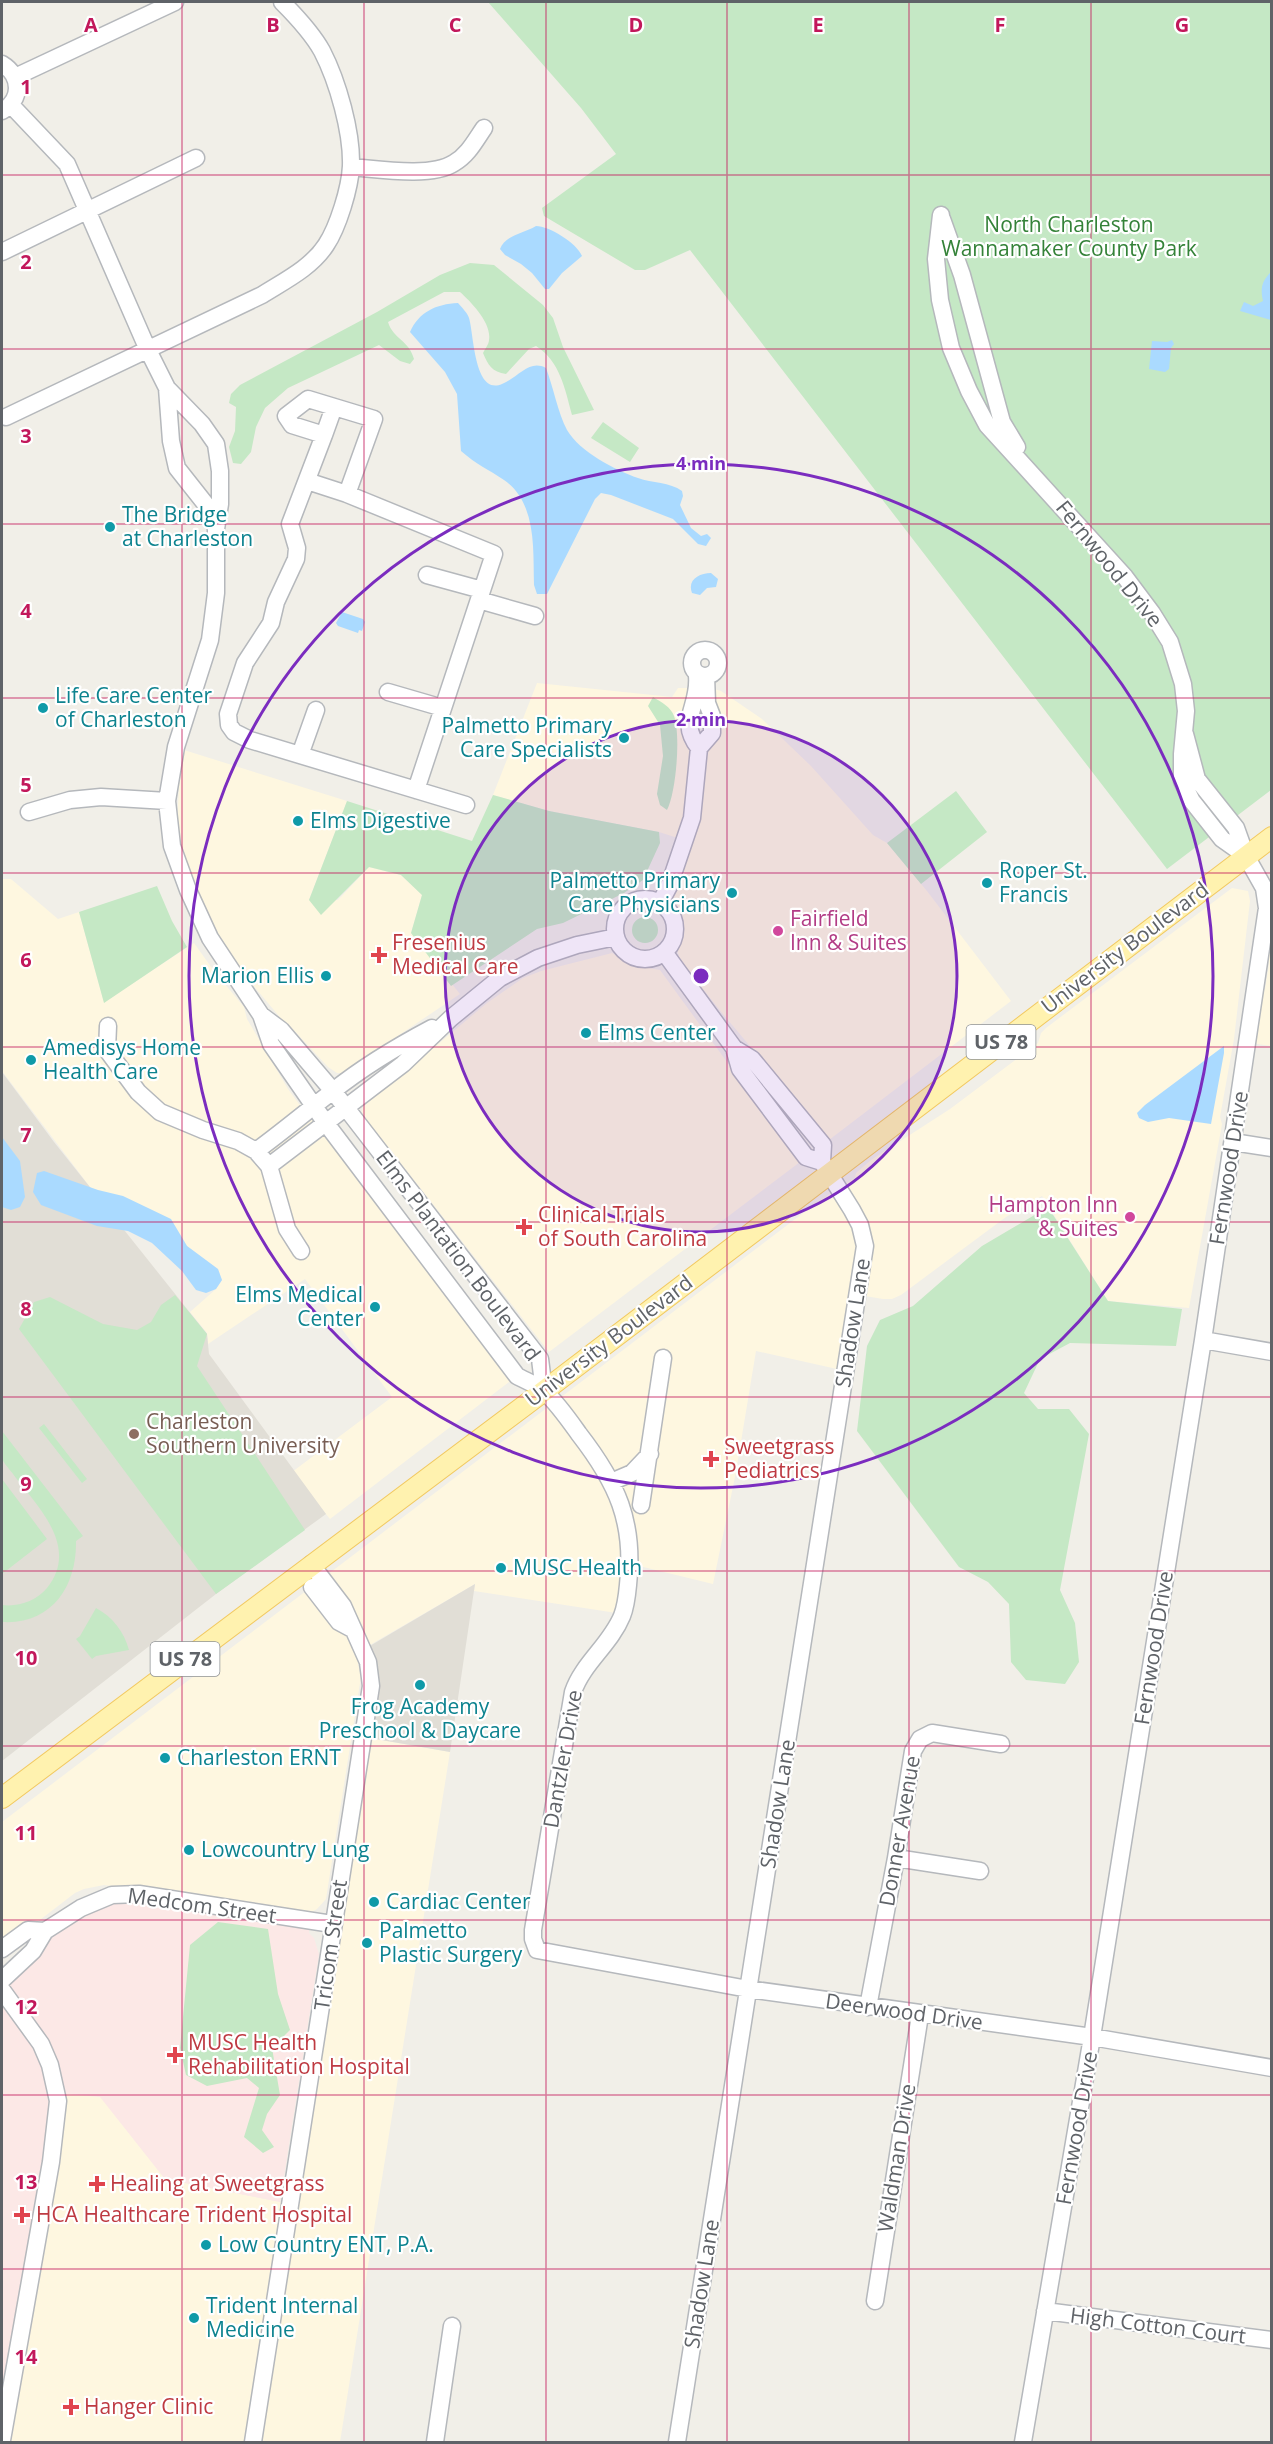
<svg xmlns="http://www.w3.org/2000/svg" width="1273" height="2444" viewBox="0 0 1273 2444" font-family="'Open Sans',sans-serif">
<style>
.commercial{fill:#fef7e0}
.education{fill:#e1ded6}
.medical{fill:#fce8e6}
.green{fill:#c5e8c5}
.water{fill:#aadaff}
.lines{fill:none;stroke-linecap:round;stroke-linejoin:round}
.minor-casing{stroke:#b5b8bc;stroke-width:19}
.major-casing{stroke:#f2c960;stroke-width:22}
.minor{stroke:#fff;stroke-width:16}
.major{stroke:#fff2af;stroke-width:20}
.grid{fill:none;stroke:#c2185b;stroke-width:1.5;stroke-opacity:0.55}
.ring{fill:none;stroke:#7b2cbf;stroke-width:3}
.culture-dot{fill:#0f9aa8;stroke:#fff;stroke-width:2}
.hotel-dot{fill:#d1479c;stroke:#fff;stroke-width:2}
.health-dot{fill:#e0444e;stroke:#fff;stroke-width:2}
.education-dot{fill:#8d6e63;stroke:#fff;stroke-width:2}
.labels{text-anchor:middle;stroke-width:4.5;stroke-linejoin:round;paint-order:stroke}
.shield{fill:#fff;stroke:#8f9295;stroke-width:1.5}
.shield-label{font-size:20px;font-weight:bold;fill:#5f6368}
.park-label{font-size:21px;fill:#348238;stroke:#fff}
.culture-label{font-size:21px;fill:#0d838f;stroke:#fff;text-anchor:start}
.street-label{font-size:21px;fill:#5f6368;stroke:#fff}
.hotel-label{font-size:21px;fill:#b23c85;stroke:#fff;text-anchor:start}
.health-label{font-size:21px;fill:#be3a42;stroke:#fff;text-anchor:start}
.education-label{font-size:21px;fill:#785e54;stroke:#fff;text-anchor:start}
.grid-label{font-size:20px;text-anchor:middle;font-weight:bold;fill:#c2185b;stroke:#fff;stroke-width:4.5;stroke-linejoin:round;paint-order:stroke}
.centre{fill:#7b2cbf;stroke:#fff;stroke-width:3}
.ring-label{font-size:18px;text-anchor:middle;font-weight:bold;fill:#7b2cbf;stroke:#fff;stroke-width:4.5;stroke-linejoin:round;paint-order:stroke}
</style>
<rect width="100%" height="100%" fill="#f1efe8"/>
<path class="commercial" d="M537 683 672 697 678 688H697L692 739 712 733 714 689 721 691 762 719 811 766 873 835 887 843 927 891 1011 1001 829 1140 722 1013 680 960 677 949 681 930 678 916 671 903 663 897 684 840 659 832 549 811 493 795Z
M184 750 347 801 309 900H338L369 867 401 875 422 895 411 933 460 994 374 1052 346 1073H337L328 1067 289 1025 284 1022 252 984 212 929 184 860 177 823 179 787Z
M2 879H11L58 919 79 912 104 1002 194 943 214 971 244 1007 247 1019 288 1089 299 1104 325 1122 517 1376 330 1519 292 1472 392 1397 305 1279 208 1344 207 1333 190 1312 216 1289 222 1280 218 1269 187 1246 180 1234 90 1187 2 1071Z
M1232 888 1248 891 1250 901 1234 1039 1220 1117 1222 1124 1189 1308 1108 1301 1042 1196 1006 1217 901 1295 892 1299H883L859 1295 846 1371 756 1351 736 1472 713 1584 631 1564 623 1614 474 1591 475 1584 363 1649 366 1658 358 1664 361 1677 326 1899 317 1909 310 1913 104 1885 84 1889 75 1893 2 1949V1822L819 1201 855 1178 856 1173 871 1160 950 1109 1038 1043 1041 1033 1046 1028Z
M1271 936V1046L1251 1043 1261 994 1265 989 1269 964 1267 957Z
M612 953 631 965 660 970 800 1162 549 1352 366 1119 362 1112 363 1107 487 1003 523 978 541 971Z
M364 1737 450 1752 340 2442H2L57 2092 100 2096 165 2179 291 2204Z"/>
<path class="education" d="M2 1072 54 1142 207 1334 209 1354 326 1514 216 1594 2 1761Z
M475 1584 450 1752 364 1737 363 1650Z"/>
<path class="medical" d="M112 1895 310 1921 309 1933 314 1938 319 1954 280 2202 165 2179 100 2097 57 2093 2 2440V2009L10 2002 2 1990 45 1931Z"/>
<path class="green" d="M488 2H1271V790L1167 869 690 250 645 270H635L544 216 542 208 616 154 581 108Z
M470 263 494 265 543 305 553 318 563 347 594 410 572 415C565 389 560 361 536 346L529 349 506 374C492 372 488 365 483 353 485 349 489 344 489 340 492 323 471 302 460 292H444L388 322C393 339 409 340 414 359L410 364 400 361 379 345 288 388 265 408 256 427 251 452 241 464 233 463 229 447 235 431 236 407 229 403 231 394 240 385 377 312 440 275Z
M603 422 639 448 630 462 591 438Z
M653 697C661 702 671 707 674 716 681 735 676 793 667 810L660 805 657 794 663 756 660 725 648 706Z
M956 791 987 832 921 884 887 843Z
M493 795 549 811 659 832 660 843 643 880 624 893 563 923 537 929 451 986 411 933 422 895 401 875 369 867 321 915 309 900 347 801 472 841Z
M157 886 172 921 187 947 104 1003 79 912Z
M632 930a13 13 0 1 1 26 0a13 13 0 1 1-26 0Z
M1048 1207 1108 1301 1182 1309 1176 1346 1070 1343 1040 1359 1024 1393 1038 1409H1069L1089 1434 1060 1590 1075 1623 1079 1662 1065 1684 1026 1680 1011 1662 1009 1604 988 1582 959 1567 857 1431 867 1346 880 1320 913 1306 982 1246Z
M175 1295 207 1334 197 1366 305 1530 216 1594 19 1329 34 1302 50 1297 103 1324 137 1330 151 1322 161 1305Z
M44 1424 87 1479 82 1483 39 1428Z
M2 1431 83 1536 76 1541C77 1586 52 1625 2 1622V1605C19 1607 36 1601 47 1588 79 1548 40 1509 16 1478 12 1472 5 1465 2 1459 0 1452 1 1439 2 1431Z
M2 1479 47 1539 2 1574Z
M96 1608C113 1617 124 1632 129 1650L96 1656 92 1659 76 1639 80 1636Z
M218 1922 268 1929 278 1994 290 2030 272 2048 280 2095 267 2114 262 2130 274 2147 263 2153 244 2137 259 2088 247 2078 207 2086 186 2075 180 2048 190 1945Z"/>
<path class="water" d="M536 226C549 226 577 243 582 256L562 273 549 289H545L532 273 521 264 505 255 500 249C505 235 523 234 536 226Z
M1271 272V320L1240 311 1244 302 1253 306 1263 301C1260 288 1262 281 1271 272Z
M458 303C462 308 467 312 469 318 474 334 474 396 502 384 519 377 529 359 546 368 553 386 558 413 567 430 580 452 615 470 638 478 652 483 670 482 682 491L683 496 680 505 691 528 701 536 707 534 711 538 706 546 698 544 673 519 611 495 601 493 595 499 547 594H537L534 585C533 549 537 503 504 480 488 469 477 465 461 451L457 394 445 372 410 332C419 312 436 304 458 303Z
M1172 340 1174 344 1171 348 1169 369 1165 372 1149 369 1152 341 1167 342Z
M711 573 718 579 716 587 707 588 700 595 692 593C687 580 699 573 711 573Z
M342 612 363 619 365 622 362 631 359 630 358 633 338 626 336 623Z
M1224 1046V1053L1211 1124 1169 1118 1148 1122 1139 1118 1137 1113 1145 1105Z
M2 1137 20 1161 25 1197 20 1207 11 1210 2 1207Z
M44 1171 98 1190 123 1196 171 1219 187 1246 218 1269 222 1280 216 1289 206 1293 196 1290 182 1271 152 1243 128 1231 97 1226 41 1205 33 1192 37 1173Z"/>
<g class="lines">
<defs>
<path id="minor" d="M2 64C22 76 22 100 2 111
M15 77 175 2
M11 105 67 164 148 350 167 388 202 424 216 444 220 471V504L216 529V593L210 640 176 747 167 801 172 846 188 890 210 938 261 1015 271 1044 325 1122 517 1376C526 1381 538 1385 545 1392 558 1404 569 1420 579 1434 617 1483 635 1522 628 1585 627 1596 626 1606 622 1616 610 1645 583 1663 573 1692L533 1930V1939L537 1950 748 1989 1092 2037 1272 2068
M351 167C378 169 431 178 454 163 468 155 475 141 484 128
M941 215 936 259 940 300 951 348 969 391 987 425 1125 577 1152 613 1170 642 1183 684 1186 711 1182 754V781L1192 801 1222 839 1246 856
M942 219 962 275 1002 422 1017 447
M2 252 196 158
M167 388 171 441 177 468 207 506 216 528
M6 417 262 295C284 281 311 268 326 245 338 227 350 188 351 166 352 132 338 82 322 51 312 33 296 16 282 2
M324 435 334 407
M307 481 347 494
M427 575 482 590
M479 600 535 616
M692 663a13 13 0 1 1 26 0a13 13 0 1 1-26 0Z
M697 676C700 707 677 720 699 748
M388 692 443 708
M300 755 316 710
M416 790 494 554 347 494 374 419 308 399 286 416 292 425 324 435 290 524 297 548 296 559 276 602 271 623 245 663 228 714 229 725 234 732 250 740 466 805
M29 812 70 800 101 797 167 801
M615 929a30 30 0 1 1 60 0a30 30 0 1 1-60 0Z
M660 903 669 886 692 818 699 748 712 733V716L707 703 706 676
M664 952 734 1048 752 1059 823 1145 822 1162 852 1210 860 1225 865 1246 677 2442
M261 1015 281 1030 333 1091 540 1359 544 1391
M108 1026 107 1050 138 1092 160 1112 203 1130 238 1141 256 1151 269 1166 287 1229 301 1251
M734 1048 740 1069 806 1157 822 1162
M1233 1142 1272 1148
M256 1151C282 1132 307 1111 333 1091 363 1067 398 1046 432 1028
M269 1166 403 1064 451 1018 500 978 538 958 577 945 616 937
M1203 1340 1272 1352
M611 1482 632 1473 650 1454
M641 1505 663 1358
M312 1587 339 1622 352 1629
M896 1858 980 1871
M2 1949 28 1930 45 1931
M2 1980 33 1951 45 1931 81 1908 112 1895 139 1894 332 1924
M2 1990 41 2044 50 2065 58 2101 51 2162 2 2440
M868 2007 896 1858 913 1751 920 1739 932 1733 1001 1744
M875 2301 920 2015
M1045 2311 1272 2340
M253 2442 371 1686 368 1662 343 1606 311 1564
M435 2442 452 2326
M1023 2442 1092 2037 1203 1340 1267 908 1264 888 1246 856 1236 828 1197 779 1185 734"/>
<path id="major" d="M2 1798 544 1391 1272 837"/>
</defs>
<use href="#minor" class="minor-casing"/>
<use href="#major" class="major-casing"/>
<use href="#minor" class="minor"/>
<use href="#major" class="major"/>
</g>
<path class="grid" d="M182 2V2442M364 2V2442M546 2V2442M727 2V2442M909 2V2442M1091 2V2442M2 175H1272M2 349H1272M2 524H1272M2 698H1272M2 873H1272M2 1047H1272M2 1222H1272M2 1397H1272M2 1571H1272M2 1746H1272M2 1920H1272M2 2095H1272M2 2269H1272"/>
<circle cx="701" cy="976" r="256" fill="#7b2cbf" fill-opacity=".12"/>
<g class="ring">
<circle cx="701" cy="976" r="256"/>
<circle cx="701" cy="976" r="512"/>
</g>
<g class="culture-dot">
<circle cx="110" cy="527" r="6"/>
<circle cx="43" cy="708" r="6"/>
<circle cx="624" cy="738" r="6"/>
<circle cx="298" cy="821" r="6"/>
<circle cx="987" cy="883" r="6"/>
<circle cx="732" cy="893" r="6"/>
<circle cx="326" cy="976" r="6"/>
<circle cx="586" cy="1033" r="6"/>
<circle cx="31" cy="1060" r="6"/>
<circle cx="375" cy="1307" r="6"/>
<circle cx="501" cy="1568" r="6"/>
<circle cx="420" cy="1685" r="6"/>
<circle cx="165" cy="1758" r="6"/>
<circle cx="189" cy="1850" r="6"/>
<circle cx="374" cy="1902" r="6"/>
<circle cx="367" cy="1943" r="6"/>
<circle cx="206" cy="2245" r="6"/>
<circle cx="194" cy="2318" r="6"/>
</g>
<g class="hotel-dot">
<circle cx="778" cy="931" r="6"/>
<circle cx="1130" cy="1217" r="6"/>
</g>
<g class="health-dot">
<path d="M376 946h6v6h6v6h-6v6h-6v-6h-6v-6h6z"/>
<path d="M521 1218h6v6h6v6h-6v6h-6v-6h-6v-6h6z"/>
<path d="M708 1450h6v6h6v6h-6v6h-6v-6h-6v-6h6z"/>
<path d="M172 2046h6v6h6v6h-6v6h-6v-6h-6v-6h6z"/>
<path d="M94 2175h6v6h6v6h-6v6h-6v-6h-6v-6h6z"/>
<path d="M19 2206h6v6h6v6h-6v6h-6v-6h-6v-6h6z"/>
<path d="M68 2398h6v6h6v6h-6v6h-6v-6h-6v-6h6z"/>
</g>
<circle class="education-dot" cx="134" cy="1434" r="6"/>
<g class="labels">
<g class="shield">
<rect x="966.5" y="1025" width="69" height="34" rx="4.5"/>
<rect x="150.5" y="1642" width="69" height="34" rx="4.5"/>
</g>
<g class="shield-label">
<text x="1001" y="1049">US 78</text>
<text x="185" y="1666">US 78</text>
</g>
<g class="park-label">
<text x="1069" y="232">North Charleston<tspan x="1069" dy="24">Wannamaker County Park</tspan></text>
</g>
<g class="culture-label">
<text x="122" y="522">The Bridge<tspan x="122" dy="24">at Charleston</tspan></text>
<text x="55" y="703">Life Care Center<tspan x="55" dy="24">of Charleston</tspan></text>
<text x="612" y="733" text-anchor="end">Palmetto Primary<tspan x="612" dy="24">Care Specialists</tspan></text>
<text x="310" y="828">Elms Digestive</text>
<text x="999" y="878">Roper St.<tspan x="999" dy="24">Francis</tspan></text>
<text x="720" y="888" text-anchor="end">Palmetto Primary<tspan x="720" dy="24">Care Physicians</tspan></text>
<text x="314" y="983" text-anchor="end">Marion Ellis</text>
<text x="598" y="1040">Elms Center</text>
<text x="43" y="1055">Amedisys Home<tspan x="43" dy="24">Health Care</tspan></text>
<text x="363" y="1302" text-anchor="end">Elms Medical<tspan x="363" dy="24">Center</tspan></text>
<text x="513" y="1575">MUSC Health</text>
<text x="420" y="1714" text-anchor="middle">Frog Academy<tspan x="420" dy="24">Preschool &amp; Daycare</tspan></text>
<text x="177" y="1765">Charleston ERNT</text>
<text x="201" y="1857">Lowcountry Lung</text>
<text x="386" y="1909">Cardiac Center</text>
<text x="379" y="1938">Palmetto<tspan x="379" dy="24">Plastic Surgery</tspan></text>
<text x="218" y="2252">Low Country ENT, P.A.</text>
<text x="206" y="2313">Trident Internal<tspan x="206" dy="24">Medicine</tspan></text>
</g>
<g class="street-label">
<text transform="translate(1109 564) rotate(51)" y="7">Fernwood Drive</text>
<text transform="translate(1125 948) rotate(-37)" y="7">University Boulevard</text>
<text transform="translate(1229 1168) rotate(-81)" y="7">Fernwood Drive</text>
<text transform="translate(458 1256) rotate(53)" y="7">Elms Plantation Boulevard</text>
<text transform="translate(853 1323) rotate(-81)" y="7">Shadow Lane</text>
<text transform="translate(609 1341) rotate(-37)" y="7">University Boulevard</text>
<text transform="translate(1154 1648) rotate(-81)" y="7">Fernwood Drive</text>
<text transform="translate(563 1759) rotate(-80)" y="7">Dantzler Drive</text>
<text transform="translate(778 1804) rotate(-81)" y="7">Shadow Lane</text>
<text transform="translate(900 1831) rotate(-80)" y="7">Donner Avenue</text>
<text transform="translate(202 1906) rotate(8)" y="7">Medcom Street</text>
<text transform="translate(331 1945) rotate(-82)" y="7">Tricom Street</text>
<text transform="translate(904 2012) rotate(8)" y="7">Deerwood Drive</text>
<text transform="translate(1077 2128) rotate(-80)" y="7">Fernwood Drive</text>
<text transform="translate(897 2158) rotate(-81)" y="7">Waldman Drive</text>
<text transform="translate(702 2284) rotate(-81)" y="7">Shadow Lane</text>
<text transform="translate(1158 2326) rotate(7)" y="7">High Cotton Court</text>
</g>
<g class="hotel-label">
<text x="790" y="926">Fairfield<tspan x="790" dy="24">Inn &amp; Suites</tspan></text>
<text x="1118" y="1212" text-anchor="end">Hampton Inn<tspan x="1118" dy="24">&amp; Suites</tspan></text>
</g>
<g class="health-label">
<text x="392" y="950">Fresenius<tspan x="392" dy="24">Medical Care</tspan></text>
<text x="538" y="1222">Clinical Trials<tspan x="538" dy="24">of South Carolina</tspan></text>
<text x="724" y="1454">Sweetgrass<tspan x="724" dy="24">Pediatrics</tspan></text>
<text x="188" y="2050">MUSC Health<tspan x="188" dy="24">Rehabilitation Hospital</tspan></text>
<text x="110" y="2191">Healing at Sweetgrass</text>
<text x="36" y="2222">HCA Healthcare Trident Hospital</text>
<text x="84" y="2414">Hanger Clinic</text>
</g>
<g class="education-label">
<text x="146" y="1429">Charleston<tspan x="146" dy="24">Southern University</tspan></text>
</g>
</g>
<g class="grid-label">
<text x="91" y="32">A</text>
<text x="273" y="32">B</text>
<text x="455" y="32">C</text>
<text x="636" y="32">D</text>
<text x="818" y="32">E</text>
<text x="1000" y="32">F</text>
<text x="1182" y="32">G</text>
<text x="26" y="94">1</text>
<text x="26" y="269">2</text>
<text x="26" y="443">3</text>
<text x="26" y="618">4</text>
<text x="26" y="792">5</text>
<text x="26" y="967">6</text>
<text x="26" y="1142">7</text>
<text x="26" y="1316">8</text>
<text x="26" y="1491">9</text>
<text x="26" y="1665">10</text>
<text x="26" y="1840">11</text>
<text x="26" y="2014">12</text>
<text x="26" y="2189">13</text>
<text x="26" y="2364">14</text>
</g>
<circle cx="701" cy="976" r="9" class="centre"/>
<g class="ring-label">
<text x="701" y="470">4 min</text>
<text x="701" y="726">2 min</text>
</g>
<rect width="1273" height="2444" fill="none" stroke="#5f6368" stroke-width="6"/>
</svg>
